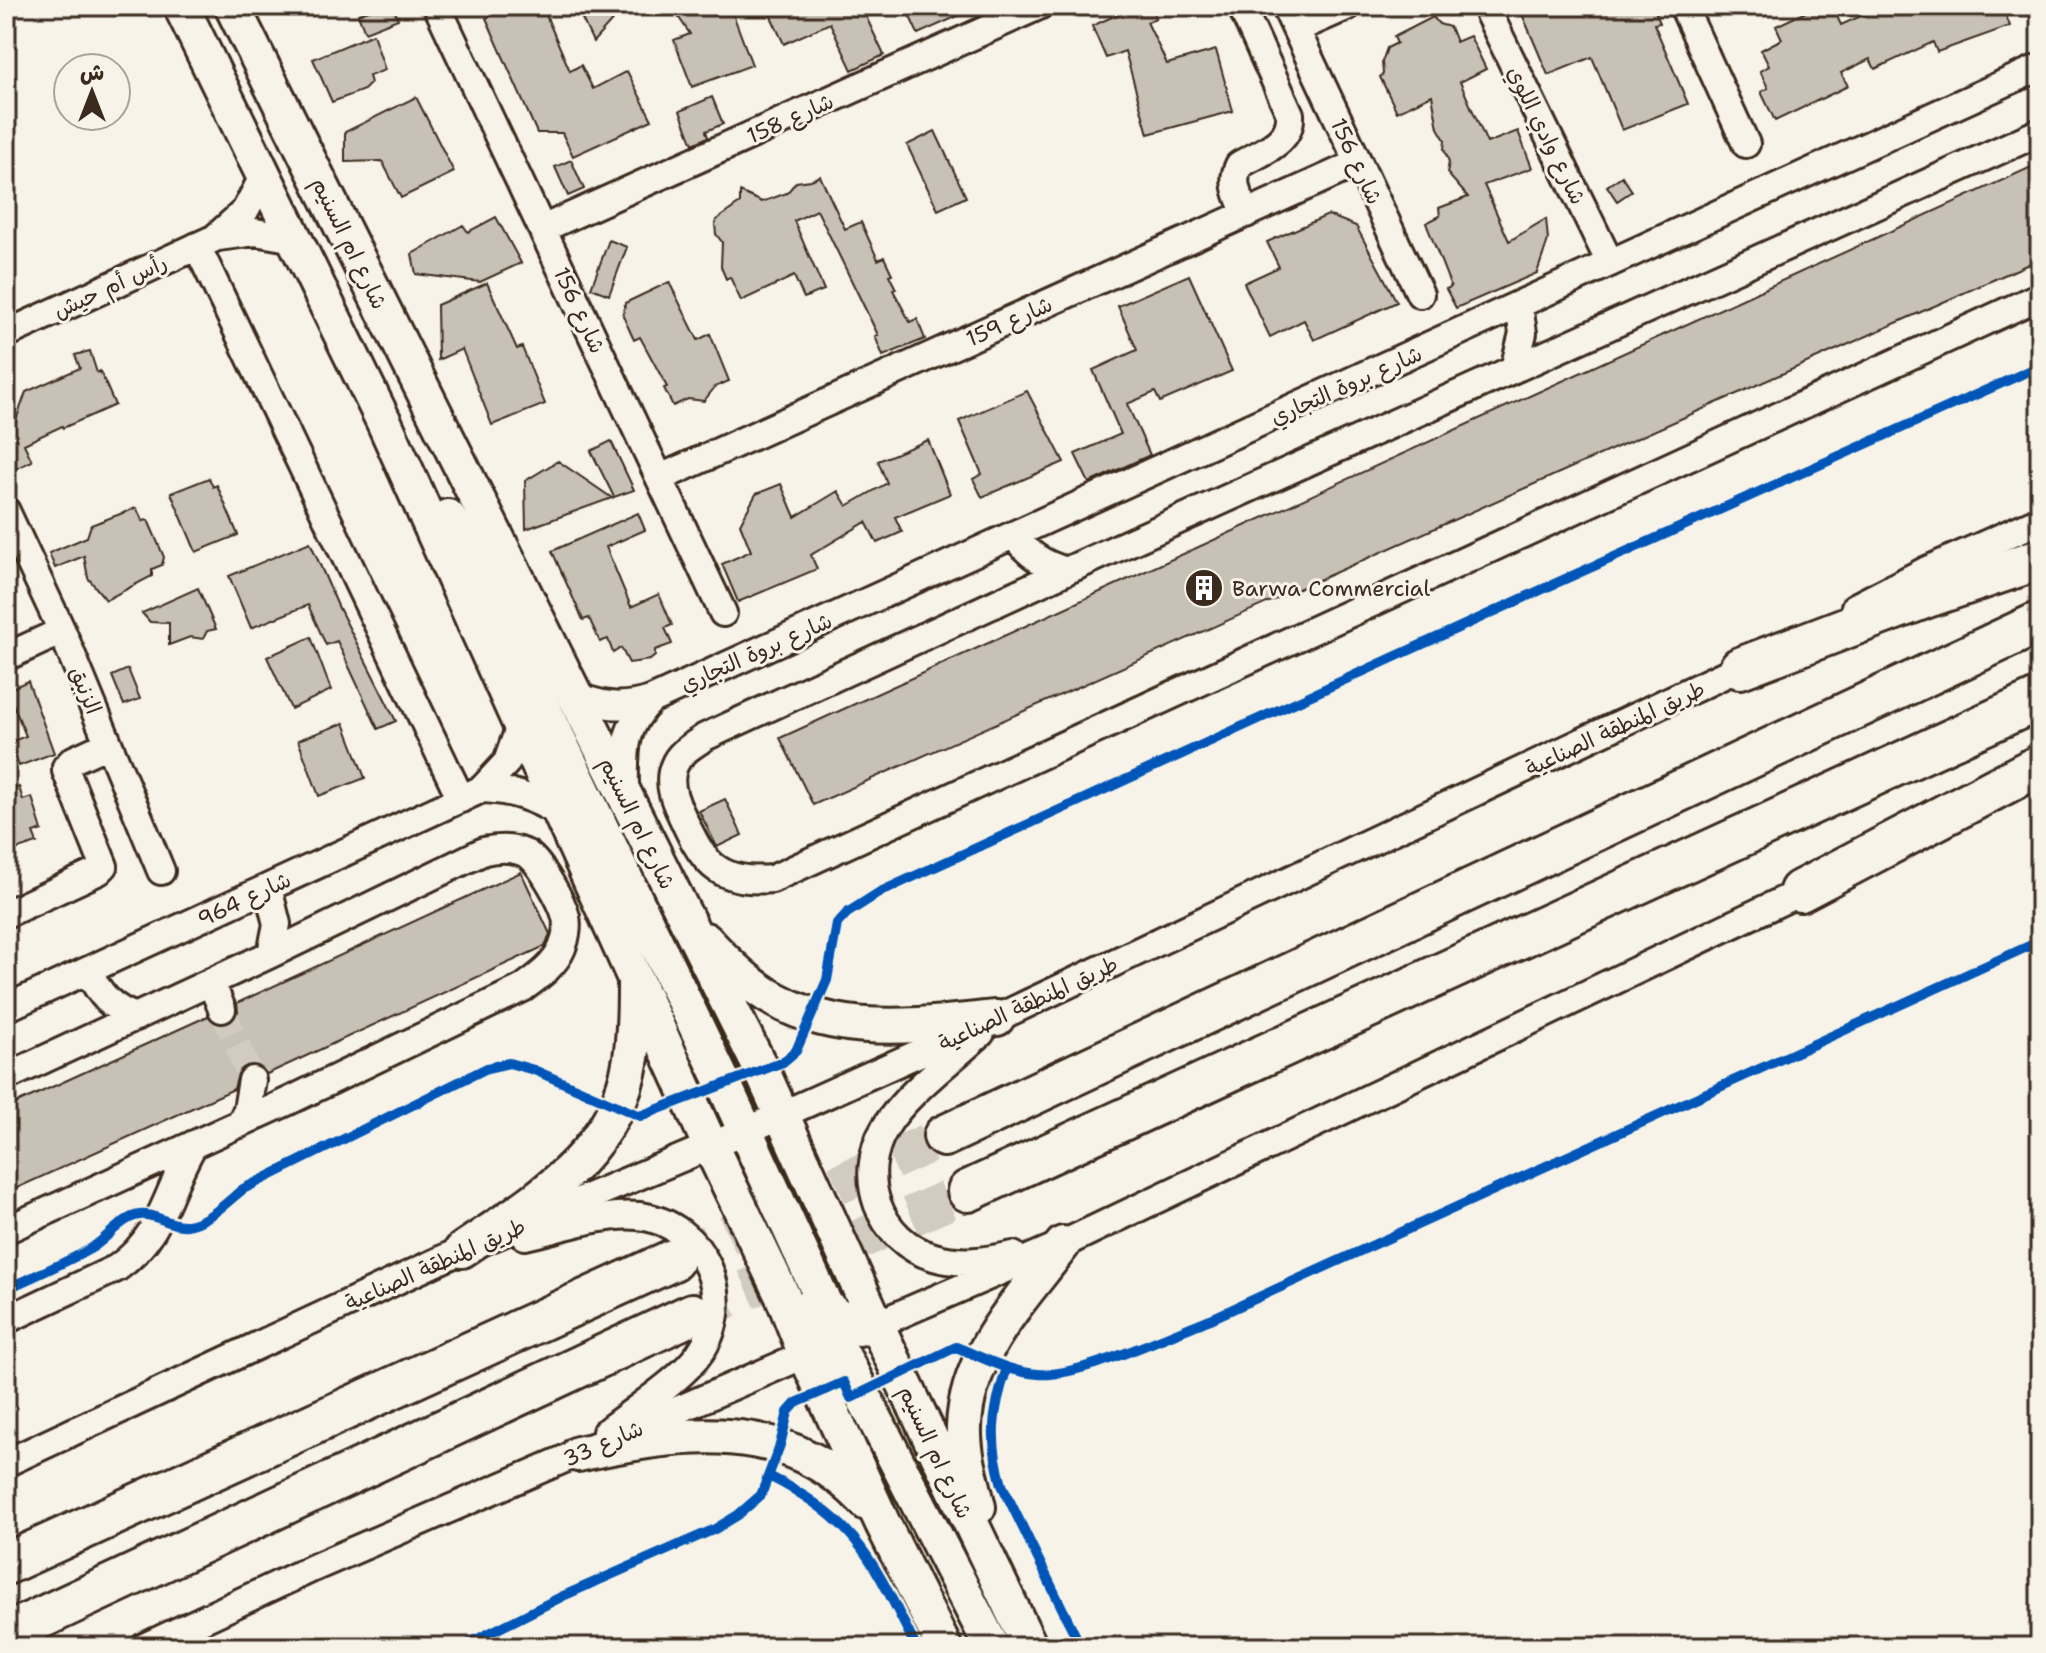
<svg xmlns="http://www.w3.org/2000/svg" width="2046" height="1653" viewBox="0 0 2046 1653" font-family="'Shantell Sans','Playpen Sans Arabic',sans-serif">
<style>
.building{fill:#c8c1b6;stroke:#3b2a1e;stroke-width:2}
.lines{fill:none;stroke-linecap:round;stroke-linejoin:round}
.minor-tunnel{stroke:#d1cbc0;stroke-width:26;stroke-dasharray:26 13;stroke-linecap:butt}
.highway-tunnel{stroke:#d1cbc0;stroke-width:40;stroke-dasharray:40 20;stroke-linecap:butt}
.minor-casing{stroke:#3b2a1e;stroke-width:32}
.major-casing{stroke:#3b2a1e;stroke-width:40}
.highway-casing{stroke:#3b2a1e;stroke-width:46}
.minor{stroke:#f7f3e8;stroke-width:26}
.major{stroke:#f7f3e8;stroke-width:34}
.highway{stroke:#f7f3e8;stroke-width:40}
.cycleway-casing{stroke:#f7f3e8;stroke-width:15}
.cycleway{stroke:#0057b8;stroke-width:10}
.labels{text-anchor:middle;stroke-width:6;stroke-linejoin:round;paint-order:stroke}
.street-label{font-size:22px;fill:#3b2a1e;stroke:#f7f3e8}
.poi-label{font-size:22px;fill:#3b2a1e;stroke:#f7f3e8;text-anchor:start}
</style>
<rect width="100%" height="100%" fill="#f7f3e8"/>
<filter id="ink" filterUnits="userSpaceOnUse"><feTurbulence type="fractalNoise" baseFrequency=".0125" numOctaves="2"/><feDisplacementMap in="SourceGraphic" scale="16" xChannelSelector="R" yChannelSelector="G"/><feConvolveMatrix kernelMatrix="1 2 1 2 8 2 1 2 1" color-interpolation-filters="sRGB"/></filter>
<g filter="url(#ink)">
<path class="building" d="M379 6H393L398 19 365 32 358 14Z
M514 6H542L570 71 581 65 593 89 627 71 652 120 573 156 562 133H537L486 18Z
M576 6H625L593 42Z
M671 6H730L752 65 692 87 674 40 690 34Z
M766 6H865L862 8 884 55 852 70 830 23 784 44Z
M905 6H980L918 34Z
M1124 6H1151L1156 18 1147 22 1167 64 1216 50 1233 111 1148 134 1125 51 1106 58 1092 26 1123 12Z
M1541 6H1653L1660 23 1654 24 1688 104 1622 130 1592 57 1548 75 1522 14Z
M1808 6H1832L1841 25 1883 6H2002L2010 26 1937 52 1933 42 1875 69 1870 59 1841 73 1848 86 1775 121 1761 92 1768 88 1760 71 1769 66 1761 50 1782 39 1776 26 1810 10Z
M1433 17 1439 24 1450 27 1456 42 1470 36 1486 69 1460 82 1487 143 1518 131 1532 168 1484 185 1509 241 1546 219 1548 240 1537 273 1456 308 1446 289 1451 287 1426 223 1440 216 1439 208 1468 197 1447 173 1449 162 1444 149 1445 140 1438 128 1432 95 1397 112 1380 77 1383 74 1382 62 1387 48 1397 43 1394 37Z
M373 34 385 70 369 76 371 83 364 90 332 102 313 59Z
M416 97 454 172 401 198 382 161 345 162V132Z
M712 97 723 124 706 131 708 137 693 144 680 111Z
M935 131 966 197 938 210 907 145Z
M571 160 584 189 568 196 555 167Z
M2040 163V259L813 805 780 738Z
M820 176 845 229 861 222 878 260 884 257 892 274 889 275 896 289 893 290 910 322 917 319 925 339 883 356 875 336 878 335 817 210 794 221 824 290 804 298 794 276 741 301 730 277 726 279 721 267 722 242 716 234 715 224 716 220 740 203V192L762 202 787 193 796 182 811 180Z
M1622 176 1632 191 1617 201 1607 186Z
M1328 215 1356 226 1397 302 1314 340 1304 320 1270 337 1244 283 1279 267 1267 242Z
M496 217 521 263 480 282 416 274 412 254 463 225 468 232Z
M609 240 627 247 609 295 591 288Z
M1189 275 1232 371 1160 402 1155 392 1127 404 1150 455 1089 483 1075 454 1121 434 1093 370 1137 350 1118 306Z
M669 282 698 340 710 334 729 381 715 387 704 401 688 399 673 406 664 388 667 387 640 337 634 340 623 316 625 303Z
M487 283 517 349 522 347 545 404 492 425 462 349 438 360 437 305Z
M90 351 97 373 100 371 115 405 63 428 62 426 24 444 32 461 15 469 6 453V404L15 423 26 392 80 368 75 355Z
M1027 391 1064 462 982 497 973 479 982 474 959 421Z
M928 440 950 494 895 517 902 532 877 543 866 522 811 555 817 569 738 602 722 564 751 551 740 524 756 494 781 484 795 517 838 491 847 506 887 483 878 461Z
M611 441 634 490 614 497 591 451Z
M558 461 612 498 526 529 525 481Z
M209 478 213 487 217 485 238 535 196 552 171 493Z
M136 508 143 521 148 520 164 557 162 565 152 569V576L106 600 88 578 84 556 55 568 49 553 87 537 91 525Z
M638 513 645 530 606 547 631 607 659 594 672 625 665 628 672 644 655 650V656L650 660 629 663 621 648 613 653 608 639 600 642 589 618 583 620 552 551Z
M310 542 338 606 396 721 378 729 337 641 326 645 308 605 251 628 229 576Z
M198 588 216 629 207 631 203 639 190 637 169 645V623L150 622 142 613Z
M311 637 331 690 291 709 267 657Z
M128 669 140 699 124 705 112 676Z
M28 681 54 753 19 766 10 742 26 736 7 690Z
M344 723 365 778 319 796 298 740Z
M19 787 23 800 32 797 42 830 33 833 37 843 6 853V791Z
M725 799 742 835 717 847 699 811Z
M521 872 550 934 545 946 267 1074 255 1064 246 1065 239 1070 234 1089 6 1193V1108L208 1016 219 1025 229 1023 238 1012 237 1003Z"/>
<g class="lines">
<path class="minor-tunnel" d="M222 1009 252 1080"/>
<path class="highway-tunnel" d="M673 1260 944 1136
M692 1314 968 1191"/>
<defs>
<path id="minor" d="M437 6 723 613
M1241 6 1290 114C1292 143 1261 152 1239 165 1230 183 1239 197 1246 214
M1285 6 1420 294
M1485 6 1610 263
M1683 6 1746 144
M1296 29 1348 6
M2040 132 1066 571 705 737C694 745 679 752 674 766 667 782 674 800 681 814 702 860 715 884 772 879L2040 296
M542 229 1039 6
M218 237 255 232 295 239
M197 246 461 799
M6 334 215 238 245 211 264 175
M1514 369 1523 333 1519 306
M660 478 1358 163
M6 511 62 631 161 871
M1014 535C1028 555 1043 564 1066 571
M1855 607 1925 571 2040 520
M6 657 62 631
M574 694C600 707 623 709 651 700L2040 67
M482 789C512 790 534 798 559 813
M625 792C625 753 621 730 651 700
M268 888 277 924 271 954
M6 914 99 871 104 866 66 771V767L73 760 108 744
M88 971C100 995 111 1008 136 1017
M211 982 222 1009
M6 1008 482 789 507 762 520 726
M981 1033C953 1059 904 1095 885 1128 856 1176 878 1241 934 1257 961 1265 986 1261 1013 1255
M6 1077 271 954 484 851C498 848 513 847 527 854 540 862 562 901 566 917 568 926 566 939 562 948 555 965 538 977 523 988L291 1100 6 1230
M240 1124 247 1110 252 1080
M525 1236C558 1229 605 1212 639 1216 705 1224 738 1300 699 1354 680 1381 633 1410 606 1432
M6 1320 117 1268C164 1235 166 1190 194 1144
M859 1332 1063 1244 1813 886
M6 1463 462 1250 746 1131 997 1018 1753 661
M144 1647 313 1568 823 1347"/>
<path id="major" d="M181 6 384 422 710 1145 783 1297 806 1355 882 1522 944 1647
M232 6 761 1069 876 1324 1030 1647
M448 517 476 568 723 1082 825 1305C840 1323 855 1324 876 1324
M705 940C720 956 736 973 754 986 826 1040 913 1026 997 1018
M462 1250C537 1199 616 1155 631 1058 635 1033 635 1008 635 984
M815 1302 992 1647
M578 1454C682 1432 786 1415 867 1503
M978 1507C972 1481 963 1454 964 1427 966 1354 1022 1299 1063 1244"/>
<path id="highway" d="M1740 668 1927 597 2040 559
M1800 891 2040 765
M944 1136 2040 622
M968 1191 2040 699
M6 1564 673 1260
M6 1634 692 1314"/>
</defs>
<use href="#minor" class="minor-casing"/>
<use href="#major" class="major-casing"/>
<use href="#highway" class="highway-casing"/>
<use href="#minor" class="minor"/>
<use href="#major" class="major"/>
<use href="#highway" class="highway"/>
<defs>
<path id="cycleway" d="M6 1289C34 1276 63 1264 90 1249 104 1241 114 1227 128 1219 150 1206 166 1227 187 1225 207 1223 228 1201 243 1189L487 1068 509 1063 534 1070 640 1116 783 1062 796 1051 827 980 837 924 847 913 880 892 1554 584 2040 366
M1007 1368C992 1412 989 1440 1002 1485L1081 1647
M769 1476C859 1521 873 1562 916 1647
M462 1647 563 1596 715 1529 738 1515 761 1495 780 1445 788 1412 796 1403 844 1382 851 1398 956 1347C982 1357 1009 1372 1038 1374 1078 1378 1171 1334 1213 1318L2040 941"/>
</defs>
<use href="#cycleway" class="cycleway-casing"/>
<use href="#cycleway" class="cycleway"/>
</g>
</g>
<defs>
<symbol id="building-disc" viewBox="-11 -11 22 22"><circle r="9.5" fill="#3b2a1e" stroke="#f7f3e8"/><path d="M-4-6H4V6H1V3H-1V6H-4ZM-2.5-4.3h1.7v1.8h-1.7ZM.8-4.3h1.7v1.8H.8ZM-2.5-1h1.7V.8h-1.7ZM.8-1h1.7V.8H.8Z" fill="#fff"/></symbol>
</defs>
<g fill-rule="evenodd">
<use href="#building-disc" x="1182" y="566" width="44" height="44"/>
</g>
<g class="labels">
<g class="street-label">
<text transform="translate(790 118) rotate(-24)" y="8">شارع 158</text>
<text transform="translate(1547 135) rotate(64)" y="8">شارع وادي اللوي</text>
<text transform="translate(1357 161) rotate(65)" y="8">شارع 156</text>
<text transform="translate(350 243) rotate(64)" y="8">شارع ام السنيم</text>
<text transform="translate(110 286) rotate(-25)" y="8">رأس أم حيش</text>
<text transform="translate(580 310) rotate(65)" y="8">شارع 156</text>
<text transform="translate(1009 321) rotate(-24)" y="8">شارع 159</text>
<text transform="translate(1346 385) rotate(-24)" y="8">شارع بروة التجاري</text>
<text transform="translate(756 652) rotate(-24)" y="8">شارع بروة التجاري</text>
<text transform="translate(86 690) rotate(68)" y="8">الزنبق</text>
<text transform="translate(1615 728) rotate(-25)" y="8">طريق المنطقة الصناعية</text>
<text transform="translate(638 823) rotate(64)" y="8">شارع ام السنيم</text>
<text transform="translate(244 899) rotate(-25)" y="8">شارع 964</text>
<text transform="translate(1028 1003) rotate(-25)" y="8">طريق المنطقة الصناعية</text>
<text transform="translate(435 1264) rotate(-24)" y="8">طريق المنطقة الصناعية</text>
<text transform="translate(603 1443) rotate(-23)" y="8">شارع 33</text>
<text transform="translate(936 1452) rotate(65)" y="8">شارع ام السنيم</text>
</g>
<g class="poi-label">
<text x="1232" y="596">Barwa Commercial</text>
</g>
</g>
<rect width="2046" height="1653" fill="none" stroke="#f7f3e8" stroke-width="32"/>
<rect x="16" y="16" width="2014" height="1621" fill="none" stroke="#3b2a1e" stroke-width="3" filter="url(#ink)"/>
<g transform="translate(92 92)"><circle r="38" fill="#f7f3e8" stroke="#aca397" stroke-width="2"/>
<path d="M0-6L14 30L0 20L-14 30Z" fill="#3b2a1e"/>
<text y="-12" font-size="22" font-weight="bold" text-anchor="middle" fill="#3b2a1e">ش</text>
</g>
</svg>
